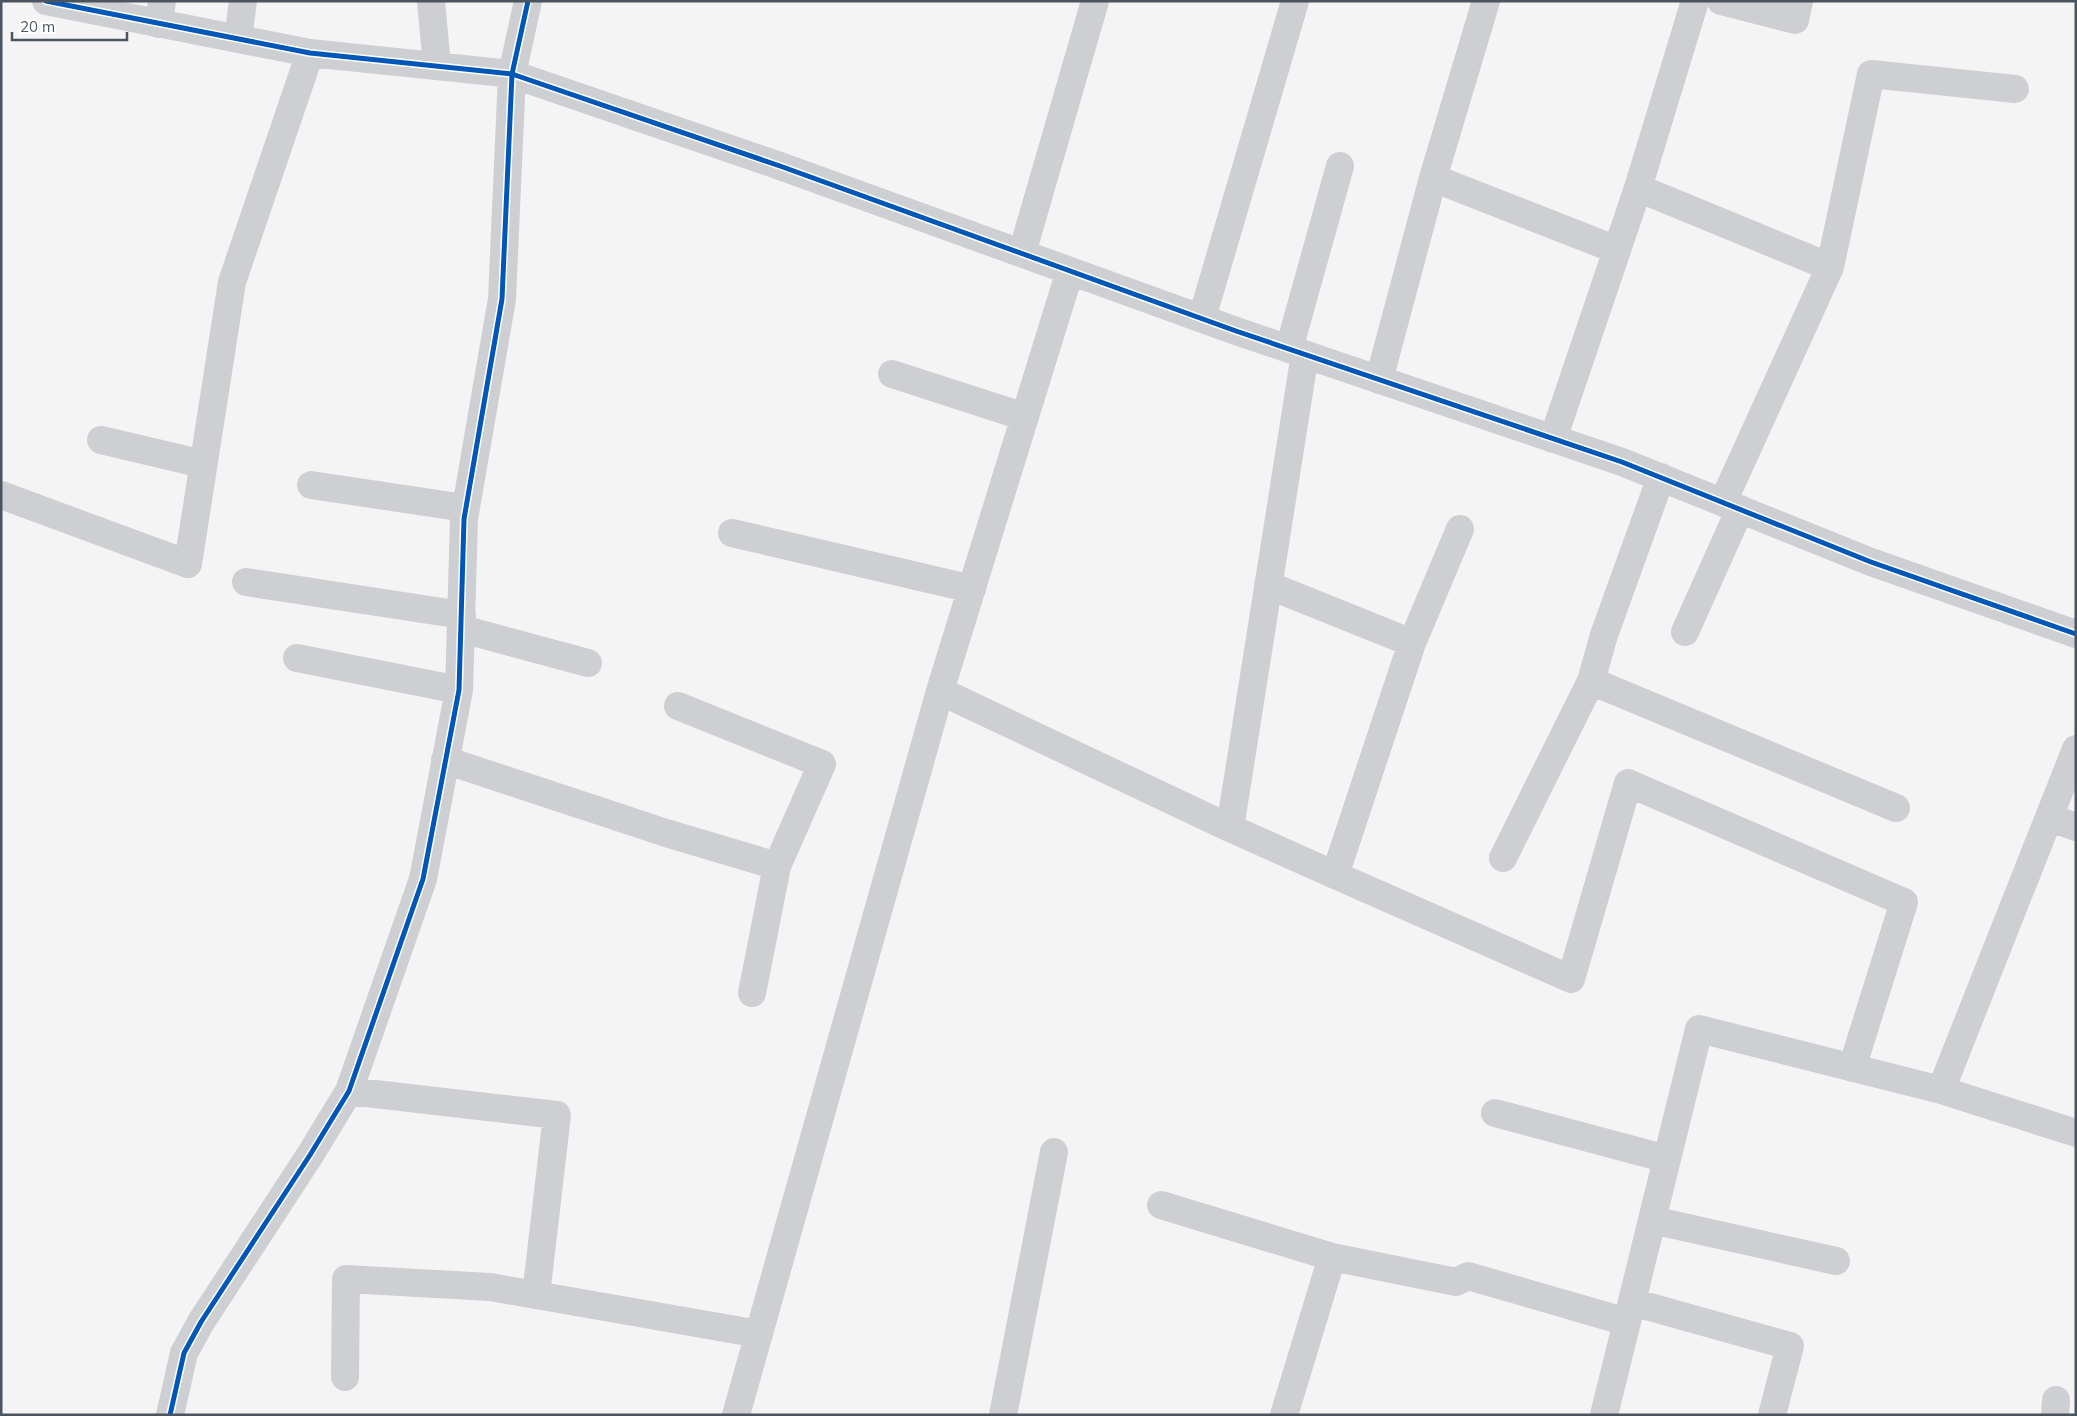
<svg xmlns="http://www.w3.org/2000/svg" width="2077" height="1416" viewBox="0 0 2077 1416" font-family="Mulish,sans-serif">
<style>
.lines{fill:none;stroke-linecap:round;stroke-linejoin:round}
.street{stroke:#cecfd2;stroke-width:28}
.cycleway-casing{stroke:#fff;stroke-width:8}
.cycleway{stroke:#0057b8;stroke-width:5}
</style>
<rect width="100%" height="100%" fill="#f4f4f4"/>
<g class="lines">
<path class="street" d="M46 1 310 53 512 74 780 166 1236 331 1622 462 1871 562 2076 634
M431 1 437 66
M1721 1 1795 20 1799 1
M159 24 162 1
M238 39 243 1
M1433 178 1486 1
M1638 188 1830 267 1723 502
M1022 253 1095 1
M1830 267 1871 74 2015 89
M1202 318 1295 1
M1289 349 1340 166
M892 374 1025 417
M1379 380 1433 178 1617 250
M1553 439 1638 188 1695 1
M101 440 203 464
M311 485 465 508
M1 495 188 564 232 282 310 53
M732 533 972 589
M246 582 462 615
M462 629 588 663
M1685 632 1740 509
M1412 643 1460 529
M297 658 459 690
M1591 681 1604 635 1661 477
M940 691 1230 828 1305 354
M678 706 822 764 777 866
M445 760 666 833 777 866 752 993
M2049 817 2076 827
M1230 828 1335 875 1412 643 1268 585
M1503 858 1591 681 1896 808
M1335 875 1571 979 1628 783 1904 902 1852 1068
M1941 1090 2076 749
M349 1091 557 1115 536 1295
M1495 1113 1667 1159
M1161 1205 1332 1257 1456 1282 1468 1276 1627 1322
M1652 1220 1836 1261
M1632 1302 1790 1346 1772 1415
M345 1377 346 1279 490 1287 759 1334
M170 1415 184 1353 201 1322 310 1155 349 1091 423 879 459 690 464 519 502 299 512 74 528 1
M736 1415 940 691 1070 271
M1003 1415 1054 1152
M1284 1415 1332 1257
M1604 1415 1699 1029 1941 1090 2076 1133
M2055 1415 2056 1400"/>
<defs>
<path id="cycleway" d="M46 1 310 53 512 74 780 166 1236 331 1622 462 1871 562 2076 634
M170 1415 184 1353 201 1322 310 1155 349 1091 423 879 459 690 464 519 502 299 512 74 528 1"/>
</defs>
<use href="#cycleway" class="cycleway-casing"/>
<use href="#cycleway" class="cycleway"/>
</g>
<rect width="2077" height="1416" fill="none" stroke="#4b5560" stroke-width="5"/>
<path d="M12 32v8h115v-8" fill="none" stroke="#4b5560" stroke-width="2.5"/>
<text x="20" y="32" font-size="15" fill="#4b5560" stroke="#ffffff" stroke-width="4" paint-order="stroke">20 m</text>
</svg>
